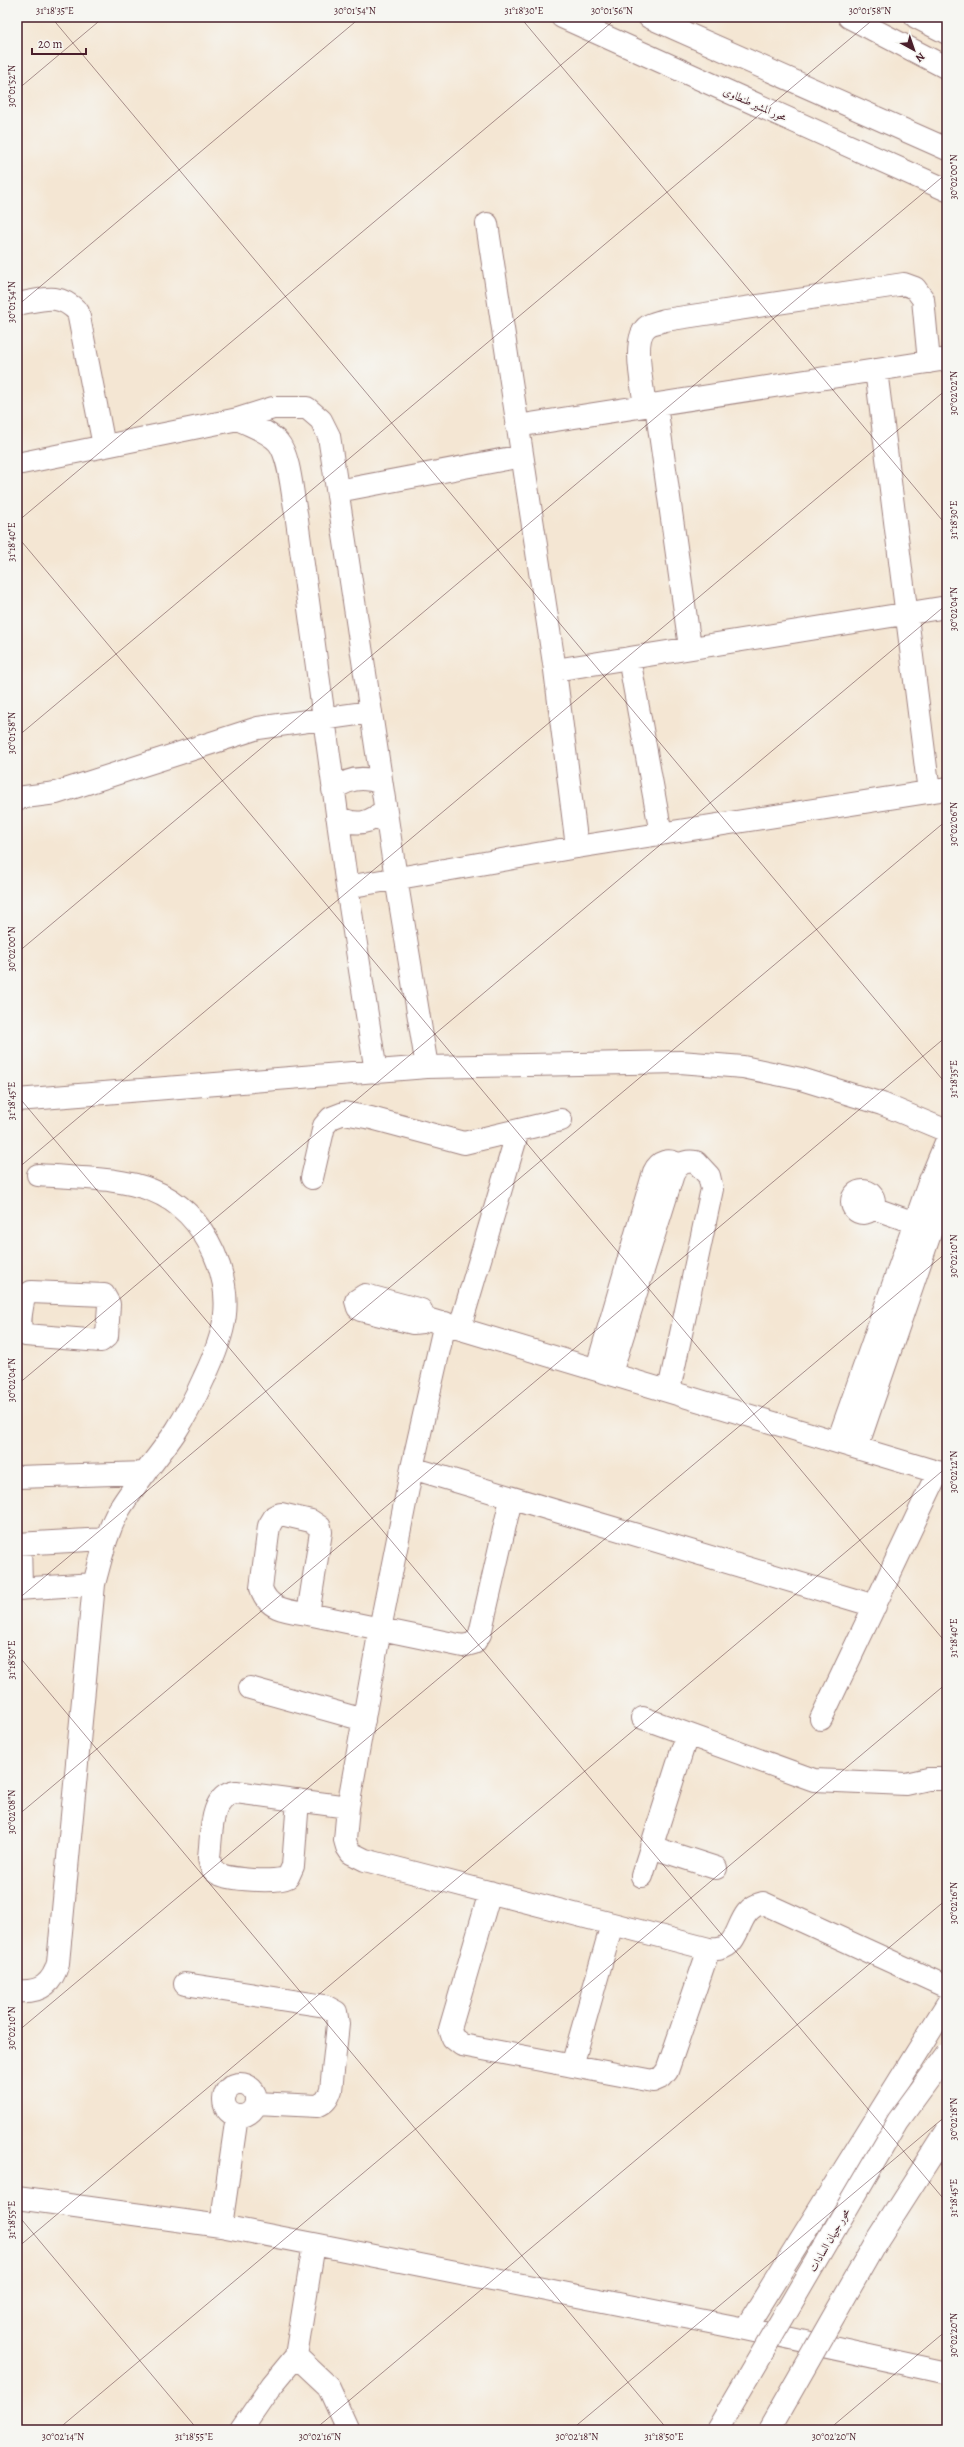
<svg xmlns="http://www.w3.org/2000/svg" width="964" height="2447" viewBox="0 0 964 2447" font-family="Alegreya,Amiri,serif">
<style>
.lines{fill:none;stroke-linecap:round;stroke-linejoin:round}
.minor-casing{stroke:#9f827f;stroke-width:24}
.major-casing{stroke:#9f827f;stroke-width:24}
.highway-casing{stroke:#9f827f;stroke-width:24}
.minor{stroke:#fff;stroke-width:22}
.major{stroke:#fff;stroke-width:22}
.highway{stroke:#fff;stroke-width:22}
.major-bridge-casing{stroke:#9f827f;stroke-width:24;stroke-linecap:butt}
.major-bridge{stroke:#fff;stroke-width:22}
.ticks{fill:none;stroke:#4a1f2b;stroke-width:1;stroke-opacity:0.45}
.labels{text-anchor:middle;stroke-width:3;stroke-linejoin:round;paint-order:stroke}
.street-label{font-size:11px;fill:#4a1f2b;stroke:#f6f6f2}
.neatline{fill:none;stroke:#4a1f2b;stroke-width:1.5}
.ticks-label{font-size:10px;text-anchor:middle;fill:#4a1f2b}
</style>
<rect width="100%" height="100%" fill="#f6f6f2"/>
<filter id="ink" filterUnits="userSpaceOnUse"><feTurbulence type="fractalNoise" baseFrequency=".025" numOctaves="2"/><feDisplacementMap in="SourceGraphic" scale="8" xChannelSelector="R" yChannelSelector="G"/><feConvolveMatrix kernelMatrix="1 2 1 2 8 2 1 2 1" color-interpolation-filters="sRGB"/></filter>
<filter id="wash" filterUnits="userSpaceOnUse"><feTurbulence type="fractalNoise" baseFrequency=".012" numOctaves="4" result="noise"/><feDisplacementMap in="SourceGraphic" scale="16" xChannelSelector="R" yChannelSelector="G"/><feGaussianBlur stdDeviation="0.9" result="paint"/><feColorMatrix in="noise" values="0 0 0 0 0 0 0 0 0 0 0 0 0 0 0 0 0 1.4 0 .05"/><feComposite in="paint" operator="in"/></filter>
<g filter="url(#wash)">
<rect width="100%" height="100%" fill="#f4e6d3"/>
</g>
<g filter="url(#ink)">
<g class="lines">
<defs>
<path id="minor" d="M487 224 555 670 577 847
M17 304C42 300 58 291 78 312L104 446
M876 370 929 792
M656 405 690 647
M645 406C643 388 631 337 648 326 652 323 660 322 665 320L904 284 915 288 923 299 929 362
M238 419C251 426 268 431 278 442 290 456 292 494 296 513L347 887 376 1072
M517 426 947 359
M17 464 238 419 273 408H307L321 420 329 436 396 878 427 1067
M338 491 522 456
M629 658 661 834
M555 670 947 607
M333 790C348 778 364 776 381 783
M17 798 56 793 258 728 371 712
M337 816C355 827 371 824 385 809
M347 887 577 847 947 789
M17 1100 427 1067 680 1062 743 1067 801 1079 882 1104 947 1131
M312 1178 324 1126 331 1118 344 1113 371 1118 464 1143 561 1120
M852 1202a11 11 0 1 1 22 0a11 11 0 1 1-22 0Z
M873 1208 915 1223
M31 1292 104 1295 109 1304 107 1336 101 1341 25 1335C17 1328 22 1307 24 1297Z
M365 1295 421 1310 424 1318 422 1322 413 1323 361 1310 358 1308 356 1301Z
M424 1318 947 1475
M445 1323 412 1468 380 1629 348 1807 345 1840 347 1847 351 1853 365 1860 709 1949C746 1953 731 1910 763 1903L947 1987
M460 1327 518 1131
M597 1368 654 1172C659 1161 669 1158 679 1165
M611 1373 673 1174C678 1164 685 1160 696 1162L709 1176 712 1189 669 1390
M838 1441 929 1183 947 1140
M857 1447 947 1184
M412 1468 875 1606
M17 1477 146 1473
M281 1514 311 1521 320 1527 321 1532 308 1614C287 1611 268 1610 261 1588L269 1526 275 1516Z
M17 1544 106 1539
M20 1544 21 1588
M17 1589 94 1584
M308 1614 463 1646 474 1643 480 1634 511 1499
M250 1688 364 1720
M643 1718 814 1780 906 1784 928 1779H947
M821 1719 938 1472
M298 1800 293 1866 288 1877C277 1883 228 1880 217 1873 211 1869 210 1864 209 1857 212 1835 209 1795 236 1792L348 1807
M651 1847 716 1868
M642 1876 687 1735
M490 1892 450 2029 453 2038 462 2045 653 2081 662 2077 667 2071 709 1949
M185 1984 325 2006 336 2012 338 2024 331 2090C328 2099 325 2103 317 2106L256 2103
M17 1991C39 1993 52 1985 58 1963L94 1584C101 1559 106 1533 119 1510 136 1482 158 1458 176 1431 187 1414 196 1396 204 1378 225 1334 235 1300 214 1253 178 1173 112 1181 38 1175
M572 2066 612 1924
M224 2100a16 16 0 1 1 32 0a16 16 0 1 1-32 0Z
M17 2198 221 2226 314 2244 745 2329 947 2373
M221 2226 237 2116
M745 2329 947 2004
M296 2356 328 2386 348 2430
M241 2430 272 2385 296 2356 314 2244"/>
<path id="major" d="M849 17 947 68
M916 17 947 33"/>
<path id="highway" d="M562 17 947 190
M649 17 947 149"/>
</defs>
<use href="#minor" class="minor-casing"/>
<use href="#major" class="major-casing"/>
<use href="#highway" class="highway-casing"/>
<use href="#minor" class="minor"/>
<use href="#major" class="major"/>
<use href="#highway" class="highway"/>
<defs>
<path id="major-bridge" d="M717 2430 898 2121 947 2054
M769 2430 876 2242 947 2131"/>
</defs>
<use href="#major-bridge" class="major-bridge-casing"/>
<use href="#major-bridge" class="major-bridge"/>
</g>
</g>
<path class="ticks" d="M51 17 947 1085M520 17 947 526M17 90 104 17M17 306 361 17M17 522 618 17M17 536 947 1644M17 737 876 17M17 953 947 173M17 1095 947 2203M17 1169 947 389M17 1385 947 604M17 1600 947 820M17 1654 668 2430M17 1816 947 1036M17 2032 947 1252M17 2214 198 2430M17 2248 947 1467M57 2430 947 1683M314 2430 947 1899M571 2430 947 2115M828 2430 947 2330"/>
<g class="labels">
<g class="street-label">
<text transform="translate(755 104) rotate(24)" y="4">محور المشير طنطاوى</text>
<text transform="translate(829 2240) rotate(-60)" y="4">محور جيهان السادات</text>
</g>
</g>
<rect width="964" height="2447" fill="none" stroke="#f6f6f2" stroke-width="44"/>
<g transform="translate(914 50) rotate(140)" stroke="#f6f6f2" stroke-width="3" paint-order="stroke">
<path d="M0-3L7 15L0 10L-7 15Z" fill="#4a1f2b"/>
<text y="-6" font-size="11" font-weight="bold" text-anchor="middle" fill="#4a1f2b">N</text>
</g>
<path d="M32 48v6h54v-6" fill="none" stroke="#4a1f2b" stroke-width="2"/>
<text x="38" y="48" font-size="12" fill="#4a1f2b" stroke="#f6f6f2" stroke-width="3" paint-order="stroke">20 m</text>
<rect x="22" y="22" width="920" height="2403" class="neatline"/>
<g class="ticks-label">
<text x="55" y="14">31°18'35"E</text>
<text x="355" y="14">30°01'54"N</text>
<text x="524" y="14">31°18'30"E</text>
<text x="612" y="14">30°01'56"N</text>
<text x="870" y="14">30°01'58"N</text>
<text transform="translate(11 86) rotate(-90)" y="4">30°01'52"N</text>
<text transform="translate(953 177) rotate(-90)" y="4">30°02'00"N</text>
<text transform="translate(11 302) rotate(-90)" y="4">30°01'54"N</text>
<text transform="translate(953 393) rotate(-90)" y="4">30°02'02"N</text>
<text transform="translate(953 520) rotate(-90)" y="4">31°18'30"E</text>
<text transform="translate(11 542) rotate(-90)" y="4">31°18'40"E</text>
<text transform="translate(953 609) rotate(-90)" y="4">30°02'04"N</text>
<text transform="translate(11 733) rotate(-90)" y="4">30°01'58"N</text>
<text transform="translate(953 824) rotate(-90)" y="4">30°02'06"N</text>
<text transform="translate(11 949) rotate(-90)" y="4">30°02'00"N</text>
<text transform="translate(953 1079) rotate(-90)" y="4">31°18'35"E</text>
<text transform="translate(11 1101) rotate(-90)" y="4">31°18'45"E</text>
<text transform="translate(953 1256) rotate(-90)" y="4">30°02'10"N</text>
<text transform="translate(11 1380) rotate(-90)" y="4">30°02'04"N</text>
<text transform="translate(953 1472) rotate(-90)" y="4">30°02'12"N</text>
<text transform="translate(953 1638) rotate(-90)" y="4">31°18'40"E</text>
<text transform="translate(11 1660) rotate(-90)" y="4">31°18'50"E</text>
<text transform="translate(11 1812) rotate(-90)" y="4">30°02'08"N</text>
<text transform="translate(953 1903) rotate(-90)" y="4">30°02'16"N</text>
<text transform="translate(11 2028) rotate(-90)" y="4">30°02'10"N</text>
<text transform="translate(953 2119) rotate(-90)" y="4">30°02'18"N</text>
<text transform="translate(953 2198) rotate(-90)" y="4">31°18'45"E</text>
<text transform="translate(11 2220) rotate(-90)" y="4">31°18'55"E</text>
<text transform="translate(953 2335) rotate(-90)" y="4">30°02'20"N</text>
<text x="63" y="2440">30°02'14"N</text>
<text x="194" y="2440">31°18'55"E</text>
<text x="320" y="2440">30°02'16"N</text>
<text x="577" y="2440">30°02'18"N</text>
<text x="664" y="2440">31°18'50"E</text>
<text x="834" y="2440">30°02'20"N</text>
</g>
</svg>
